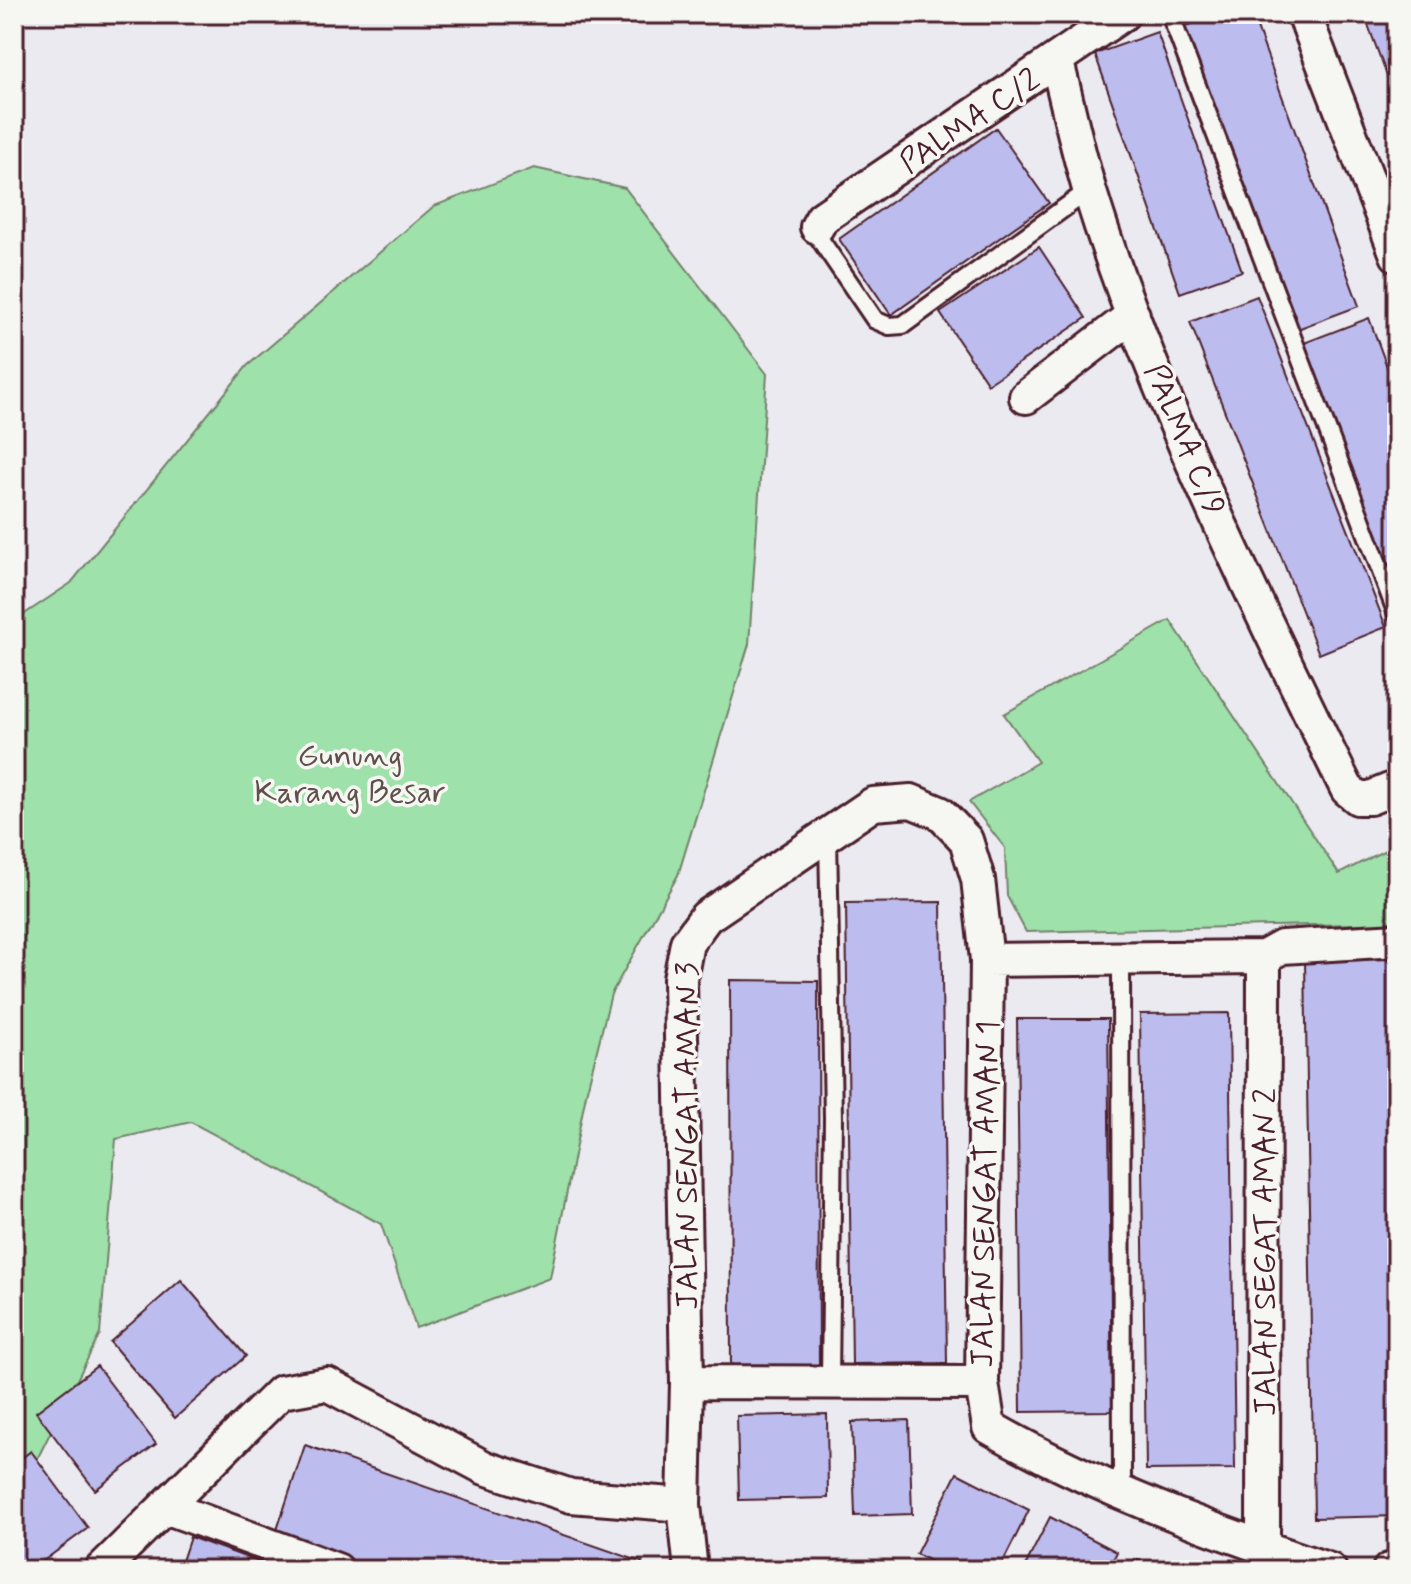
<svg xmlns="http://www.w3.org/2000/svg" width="1411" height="1584" viewBox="0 0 1411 1584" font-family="Mynerve,sans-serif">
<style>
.green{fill:#9ee1ab;stroke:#74806b;stroke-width:2}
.building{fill:#bdbcee;stroke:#4a1f2b;stroke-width:2}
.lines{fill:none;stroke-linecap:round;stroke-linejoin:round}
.lane-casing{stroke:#4a1f2b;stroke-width:22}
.street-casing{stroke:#4a1f2b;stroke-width:38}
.lane{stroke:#f6f6f2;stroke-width:16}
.street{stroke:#f6f6f2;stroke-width:32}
.labels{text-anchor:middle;stroke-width:7;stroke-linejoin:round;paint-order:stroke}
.street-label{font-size:32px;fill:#4a1f2b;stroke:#f6f6f2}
.park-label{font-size:32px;fill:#5f504b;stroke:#f6f6f2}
</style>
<rect width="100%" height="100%" fill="#ebeaf1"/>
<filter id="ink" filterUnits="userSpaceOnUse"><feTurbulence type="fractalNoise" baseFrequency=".0125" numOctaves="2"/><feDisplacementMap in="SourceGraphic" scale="16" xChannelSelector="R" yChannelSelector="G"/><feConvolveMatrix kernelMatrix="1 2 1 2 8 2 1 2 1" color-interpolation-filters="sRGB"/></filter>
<g filter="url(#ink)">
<path class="green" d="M534 168 625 188 767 374 749 644 678 875 611 994 586 1094 550 1278 416 1328 381 1224 191 1122 116 1139 100 1334 14 1505V621L71 583 247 366 434 206Z
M1170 620 1339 874 1397 844V923L1026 932 1007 896 1005 848 969 802 1038 762 1004 714Z"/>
<path class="building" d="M1218 14H1252L1359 306 1295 330 1184 27Z
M1364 14H1397V103Z
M1157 32 1242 271 1180 293 1095 54Z
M996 128 1049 203 891 315 839 239Z
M1039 247 1086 318 988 384 940 313Z
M1257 296 1386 627 1319 654 1190 322Z
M1369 318 1397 394V594L1304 343Z
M941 902 947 1363 852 1364 846 903Z
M1397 959V1516L1314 1518 1305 960Z
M730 980 818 981 819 1376H731Z
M1229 1013 1235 1469 1146 1470 1140 1014Z
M1017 1019H1108L1112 1411 1021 1412Z
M181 1280 246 1356 175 1418 110 1342Z
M97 1366 156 1444 95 1490 36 1412Z
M827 1414 828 1498 739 1500 737 1416Z
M909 1420 912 1514 855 1516 852 1422Z
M305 1445 642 1562 639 1570H355L273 1542Z
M31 1451 88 1528 31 1570H25L14 1555V1464Z
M957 1473 1029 1510 999 1570H948L916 1554Z
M1050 1517 1117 1552 1108 1570H1023Z
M190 1537 281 1570H179Z
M1135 1559 1157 1570H1129Z"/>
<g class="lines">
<defs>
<path id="lane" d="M1170 14 1397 614
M817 227V235L875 320 889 326 903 325 1089 190
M828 835 833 1118 830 1381
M1121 958 1122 1493"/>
<path id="street" d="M1304 14 1397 255
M1057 62C1068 105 1077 149 1090 192 1153 396 1253 597 1347 789L1358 798H1370L1397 787
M817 227 822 218 1123 14
M1026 397 1133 315
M987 960 1264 957 1282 947 1397 940
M687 1382 982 1383
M165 1507 337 1570
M1263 1548 1264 957
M101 1570 281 1392 327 1384 485 1468 571 1496 684 1505
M691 1570 684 1505 687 1382 680 979 687 943 706 917 873 804 911 801 940 813 966 840 978 879 987 960 982 1383 989 1427C1097 1489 1213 1531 1330 1570
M1389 1570 1397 1568"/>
</defs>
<use href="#lane" class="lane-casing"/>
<use href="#street" class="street-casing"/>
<use href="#lane" class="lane"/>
<use href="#street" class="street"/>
</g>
</g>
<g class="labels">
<g class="street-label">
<text transform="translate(969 120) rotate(-34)" y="11">PALMA C/2</text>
<text transform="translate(1186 439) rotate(67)" y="11">PALMA C/9</text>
<text transform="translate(686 1136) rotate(-90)" y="11">JALAN SENGAT AMAN 3</text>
<text transform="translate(984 1194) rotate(-89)" y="11">JALAN SENGAT AMAN 1</text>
<text transform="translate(1264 1252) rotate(-90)" y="11">JALAN SEGAT AMAN 2</text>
</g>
<g class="park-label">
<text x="350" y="765">Gunung<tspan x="350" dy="37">Karang Besar</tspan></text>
</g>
</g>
<rect width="1411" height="1584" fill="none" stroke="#f6f6f2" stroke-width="48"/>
<rect x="24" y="24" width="1363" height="1536" fill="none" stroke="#4a1f2b" stroke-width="3" filter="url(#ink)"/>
</svg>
